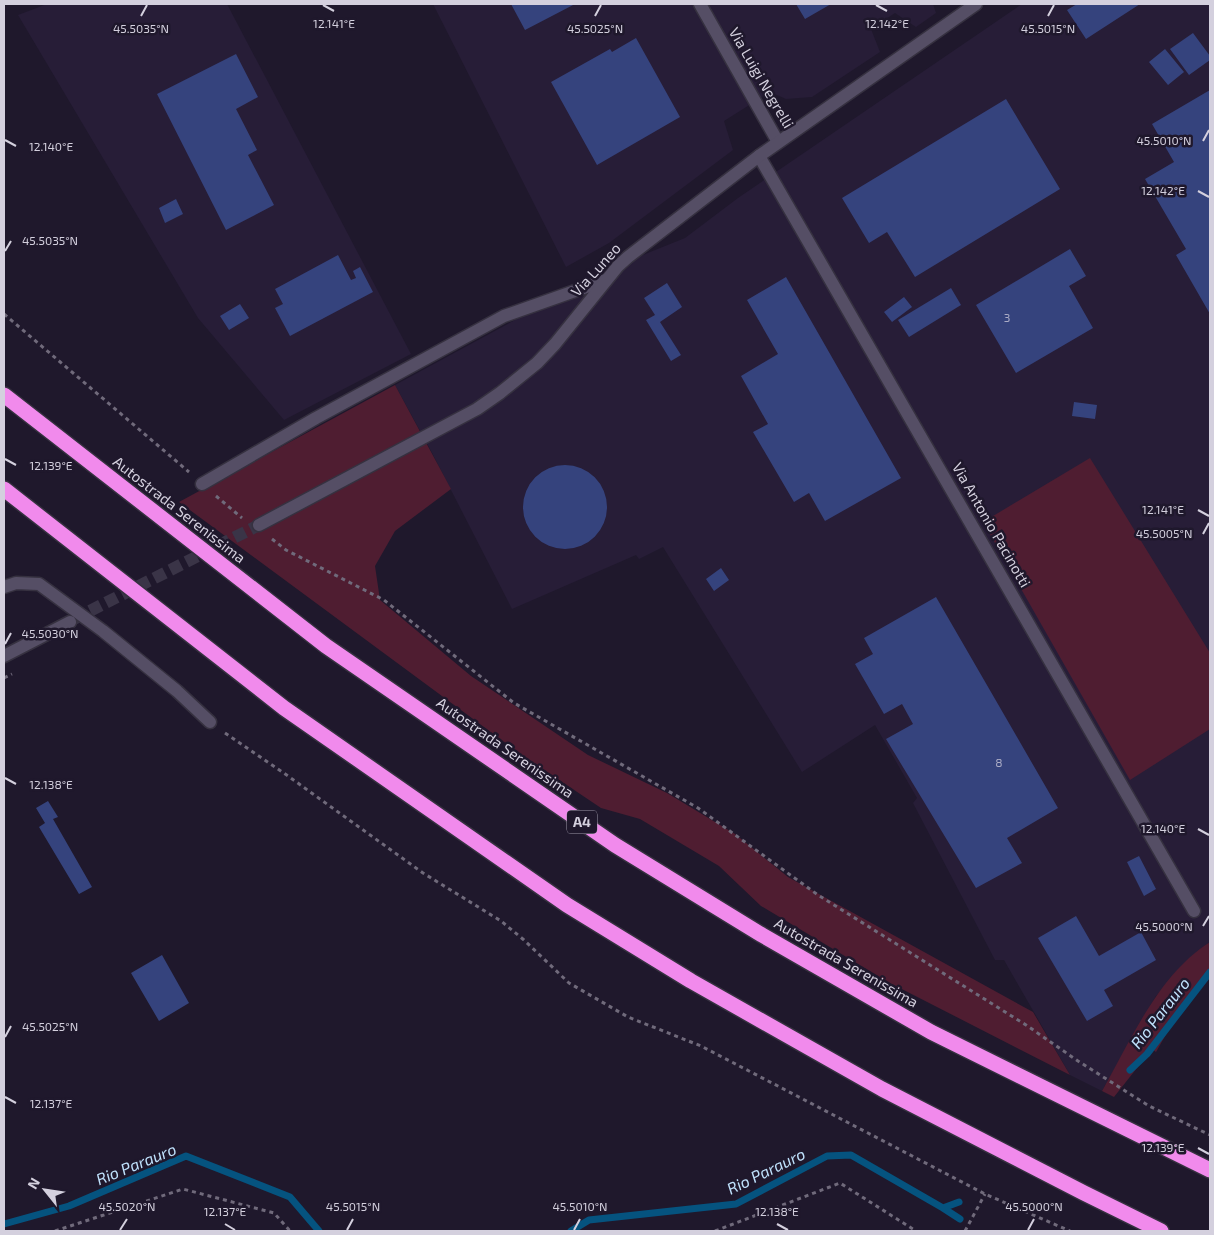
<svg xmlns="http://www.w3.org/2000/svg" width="1214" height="1235" viewBox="0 0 1214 1235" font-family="'Exo 2',sans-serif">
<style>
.built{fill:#271d37}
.green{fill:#4f1d31}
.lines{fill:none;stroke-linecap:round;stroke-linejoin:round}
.stream{stroke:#05537f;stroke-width:7}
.building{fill:#35437d}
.tertiary-tunnel{stroke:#3a3447;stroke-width:12;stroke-dasharray:12 6;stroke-linecap:butt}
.service-casing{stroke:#363140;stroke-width:15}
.minor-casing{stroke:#363140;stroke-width:15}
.tertiary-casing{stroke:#363140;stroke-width:15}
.motorway-casing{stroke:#363140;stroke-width:18}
.path{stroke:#706a7b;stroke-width:3;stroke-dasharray:4 4;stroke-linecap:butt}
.service{stroke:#554e65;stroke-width:12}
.minor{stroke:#554e65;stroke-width:12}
.tertiary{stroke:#554e65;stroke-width:12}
.motorway{stroke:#f18aec;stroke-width:15}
.ticks{fill:none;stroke:#d4d0de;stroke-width:2}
.labels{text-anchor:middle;stroke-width:5;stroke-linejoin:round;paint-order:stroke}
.number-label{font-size:12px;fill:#acadc6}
.shield{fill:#1f182c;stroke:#9e99a9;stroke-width:1}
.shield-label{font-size:14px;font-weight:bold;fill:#d4d0de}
.street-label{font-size:15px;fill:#d4d0de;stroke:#1f182c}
.water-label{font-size:16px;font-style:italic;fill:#c0e2fd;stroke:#1f182c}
.ticks-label{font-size:12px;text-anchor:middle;fill:#d4d0de;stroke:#1f182c;stroke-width:5;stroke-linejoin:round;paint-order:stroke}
</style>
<rect width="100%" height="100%" fill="#1f182c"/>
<path class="built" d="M47 4H227L411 354 284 420 198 318 18 15Z
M433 4H933L936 13 916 27 895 13 871 29 880 52 812 97 786 99 770 92 724 121 733 150 609 243 566 267Z
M1022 4H1210V942L1203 947 1156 996 1102 1091 1070 1075 1004 960H995L913 803 917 798 875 725 802 772 663 547 639 559 636 555 512 609 431 451 395 385 613 267 685 238 738 198Z"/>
<path class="green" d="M395 385 451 489 395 531 375 566 380 600 471 676 588 755 667 793 735 834 788 877 1033 1012 1070 1075 890 983 761 906 719 866 640 819 601 808 522 755 179 502Z
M1090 458 1210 653V729L1130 780 983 522Z
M1210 942V978L1177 1015 1156 1052 1152 1049 1114 1097 1102 1091C1131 1040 1158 975 1210 942Z"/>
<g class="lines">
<path class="stream" d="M1130 1070 1147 1054 1210 972
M943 1208 960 1219
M4 1224 69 1206 186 1156 290 1197 319 1231
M571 1231 589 1220 736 1204 827 1156 851 1155 943 1208 959 1202"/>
</g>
<path class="building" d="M511 4H575L525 30Z
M796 4H831L805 19Z
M1077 4H1140L1086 39 1067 10Z
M1193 33 1210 56V60L1189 75 1170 49Z
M636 38 680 117 597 165 551 82 610 49 612 52Z
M1165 49 1184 72 1168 85 1149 62Z
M236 54 258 97 236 109 257 150 248 155 274 205 226 230 157 94Z
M1210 90V314L1176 255 1186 249 1145 179 1174 162 1152 124Z
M1006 99 1060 189 915 277 887 232 869 243 842 198Z
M176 199 183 214 165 223 159 208Z
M1070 249 1086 276 1069 286 1093 328 1016 373 976 305Z
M338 255 351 280 356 278 353 271 360 267 373 292 290 336 275 308 283 304 275 289Z
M786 277 901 478 825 521 809 493 794 502 753 432 768 424 741 376 778 354 747 300Z
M667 283 682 307 660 322 681 355 671 361 646 320 655 315 644 298Z
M951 288 961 305 909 337 898 320Z
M904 297 912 307 892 322 884 312Z
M240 304 249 318 229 330 220 316Z
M1074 402 1097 405 1095 419 1072 416Z
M523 507a42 42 0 1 1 84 0a42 42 0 1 1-84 0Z
M721 568 729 580 714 591 706 579Z
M936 597 1058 808 1007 838 1022 863 976 888 886 739 913 724 902 704 884 714 855 664 873 654 864 638Z
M48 801 58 817 53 819 92 887 79 894 39 827 45 823 36 808Z
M1139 856 1156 889 1144 896 1127 862Z
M1076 916 1099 956 1141 932 1156 960 1104 990 1113 1006 1087 1021 1038 938Z
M162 955 189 1003 159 1021 131 973Z"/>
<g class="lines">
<path class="tertiary-tunnel" d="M74 619 259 525"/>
<defs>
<path id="service" d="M202 484 316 418 504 316 606 280
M4 587 16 583 39 584 103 631 177 691 210 722"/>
<path id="minor" d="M700 4 778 142
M759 156 1194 911"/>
<path id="tertiary" d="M259 525 477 409 500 393 537 363 555 344 618 266 628 257 759 156 976 4
M4 656 70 622"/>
<path id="motorway" d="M4 395 326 646 615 845 762 935 931 1032 1210 1170
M4 489 284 708 567 905 691 981 882 1089 1084 1193 1161 1231"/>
</defs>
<use href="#service" class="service-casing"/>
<use href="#minor" class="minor-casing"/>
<use href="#tertiary" class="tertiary-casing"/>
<use href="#motorway" class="motorway-casing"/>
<path class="path" d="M4 314 189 472
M216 496 242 518
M272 539 286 550 384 600 514 703 698 808 818 895 1026 1025 1078 1061 1149 1106 1210 1135
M4 678 12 674
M225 733 288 776 423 873 501 921 524 940 569 983 628 1017 701 1046 985 1194 1070 1231
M55 1231 183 1189 274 1213 290 1231
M715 1231 840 1183 916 1231
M965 1231 985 1194"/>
<use href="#service" class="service"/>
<use href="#minor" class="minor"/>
<use href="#tertiary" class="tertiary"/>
<use href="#motorway" class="motorway"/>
</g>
<path class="ticks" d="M323 5 334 11M876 5 887 11M141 16 147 5M595 16 601 5M1048 16 1054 5M5 140 16 146M1203 141 1209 130M1198 191 1209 197M5 251 11 241M5 459 16 465M1198 510 1209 516M1203 534 1209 523M5 644 11 633M5 778 16 784M1198 829 1209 835M1203 926 1209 916M5 1037 11 1026M5 1097 16 1103M1198 1148 1209 1154M225 1224 235 1230M777 1224 788 1230M120 1230 127 1219M347 1230 353 1219M574 1230 580 1219M1028 1230 1034 1219"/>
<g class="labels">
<g class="number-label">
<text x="1007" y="322">3</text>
<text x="999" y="767">8</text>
</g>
<rect class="shield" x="567" y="810.5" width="30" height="23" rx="4"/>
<g class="shield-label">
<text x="582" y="827">A4</text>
</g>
<g class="street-label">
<text transform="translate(761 78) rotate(60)" y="5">Via Luigi Negrelli</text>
<text transform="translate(596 270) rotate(-48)" y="5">Via Luneo</text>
<text transform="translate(179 510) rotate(38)" y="5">Autostrada Serenissima</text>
<text transform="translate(991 525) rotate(60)" y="5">Via Antonio Pacinotti</text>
<text transform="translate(505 748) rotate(35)" y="5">Autostrada Serenissima</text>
<text transform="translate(846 963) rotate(30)" y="5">Autostrada Serenissima</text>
</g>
<g class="water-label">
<text transform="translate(1160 1013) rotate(-52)" y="6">Rio Parauro</text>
<text transform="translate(136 1164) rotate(-22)" y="6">Rio Parauro</text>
<text transform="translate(766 1171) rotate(-26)" y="6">Rio Parauro</text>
</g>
</g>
<g class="ticks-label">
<text x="334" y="28">12.141°E</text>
<text x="887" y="28">12.142°E</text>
<text x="141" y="33">45.5035°N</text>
<text x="595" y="33">45.5025°N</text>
<text x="1048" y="33">45.5015°N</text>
<text x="1164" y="145">45.5010°N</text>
<text x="51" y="151">12.140°E</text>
<text x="1163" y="195">12.142°E</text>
<text x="50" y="245">45.5035°N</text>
<text x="51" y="470">12.139°E</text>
<text x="1163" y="514">12.141°E</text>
<text x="1164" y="538">45.5005°N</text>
<text x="50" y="638">45.5030°N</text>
<text x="51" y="789">12.138°E</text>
<text x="1163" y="833">12.140°E</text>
<text x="1164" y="931">45.5000°N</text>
<text x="50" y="1031">45.5025°N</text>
<text x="51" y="1108">12.137°E</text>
<text x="1163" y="1152">12.139°E</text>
<text x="127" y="1211">45.5020°N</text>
<text x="353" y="1211">45.5015°N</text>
<text x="580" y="1211">45.5010°N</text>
<text x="1034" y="1211">45.5000°N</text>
<text x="225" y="1216">12.137°E</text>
<text x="777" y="1216">12.138°E</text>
</g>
<rect width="1214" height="1235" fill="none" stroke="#d4d0de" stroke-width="10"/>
<g transform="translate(45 1190) rotate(300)" stroke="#1f182c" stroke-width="4" paint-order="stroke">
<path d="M0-4L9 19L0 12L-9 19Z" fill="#d4d0de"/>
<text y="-8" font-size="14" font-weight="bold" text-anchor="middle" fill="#d4d0de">N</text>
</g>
</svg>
